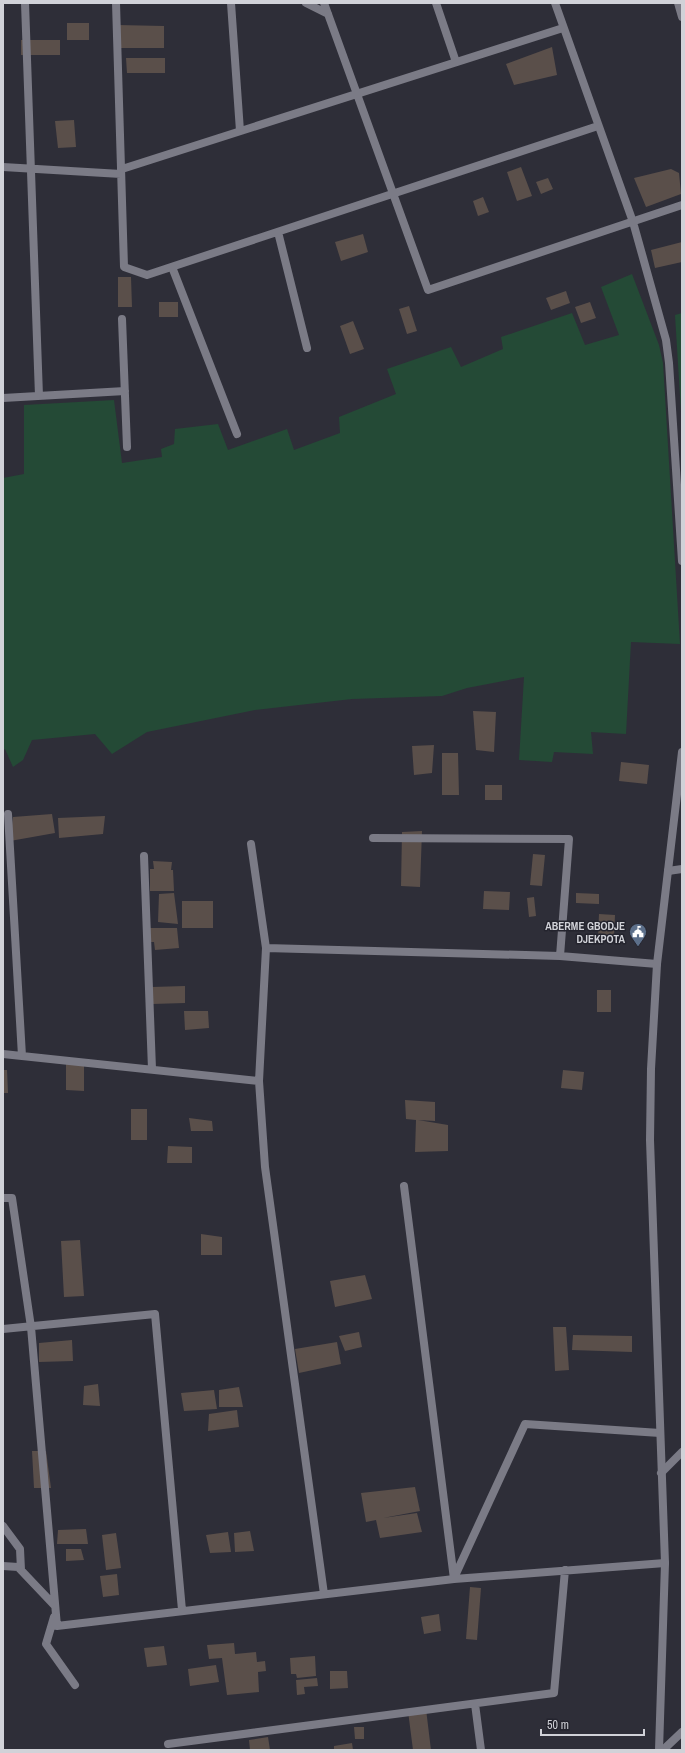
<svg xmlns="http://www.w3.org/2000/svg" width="685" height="1753" viewBox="0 0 685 1753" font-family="'Archivo Narrow',sans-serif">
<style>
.green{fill:#244a36}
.building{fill:#5a4f4a}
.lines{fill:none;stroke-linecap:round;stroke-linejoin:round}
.minor{stroke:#7b7b86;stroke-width:8}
.tertiary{stroke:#7b7b86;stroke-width:8}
.labels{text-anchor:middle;stroke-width:3;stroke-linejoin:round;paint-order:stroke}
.poi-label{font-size:11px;font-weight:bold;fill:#d1d2d8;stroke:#24242e;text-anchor:end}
</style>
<rect width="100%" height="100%" fill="#2e2e38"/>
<path class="green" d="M632 274 659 345 663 363 680 644 631 642 626 734 591 732 593 754 554 752 552 762 519 760 524 677 467 688 442 696 352 699 255 710 147 732 112 754 95 734 32 740 23 760 13 767 5 749 3 750V478L24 474V405L114 400 122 463 162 457 161 449 174 444 175 429 218 424 228 450 287 429 294 450 340 433 339 417 396 394 387 369 451 347 461 367 503 349 501 337 572 313 585 345 619 335 601 287Z
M682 313V428L675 315Z"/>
<path class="building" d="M67 23H89V40H67Z
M118 25 164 26V48H118Z
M21 40H60V55H21Z
M552 47 557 75 514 85 506 64Z
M126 58H165V73H127Z
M74 120 76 147 58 148 55 121Z
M521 167 532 196 517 201 507 172Z
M671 169 679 173 681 194 646 207 634 178Z
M548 178 553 189 541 194 536 182Z
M483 197 489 212 478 216 473 201Z
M363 234 368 252 341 261 335 242Z
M682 242V262L655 268 651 250Z
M118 277H131L132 307H118Z
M566 291 570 303 551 310 546 298Z
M159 302H178V317H159Z
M590 302 596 318 581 323 575 307Z
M409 306 417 331 407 334 399 309Z
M353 321 364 349 350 354 340 326Z
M473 711 496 712 494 752 476 750Z
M434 745 432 773 414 775 412 746Z
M442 753H458L459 795H442Z
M621 762 649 765 647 784 619 781Z
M485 785H502V800H485Z
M52 814 55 833 10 841 13 817Z
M105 816 103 834 59 838 58 818Z
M422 831 420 887 401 886 402 832Z
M533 854 545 855 542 886 530 885Z
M153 861 172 862 171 870H173L174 891H150V869H154Z
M484 891 510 892 509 910 483 909Z
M174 893 178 924 158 922 159 894Z
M576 893 599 894V904L576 903Z
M534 897 536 916 529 917 527 898Z
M182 901H213V928H182Z
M599 914 615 915 614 937H598Z
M149 928H177L179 948 155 950 154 942H149Z
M185 986V1003L152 1004V987Z
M597 990H611V1012H597Z
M184 1011H208L209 1028 185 1030Z
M66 1061 84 1062V1091L66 1090Z
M3 1070H7L8 1093H3Z
M563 1070 584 1072 582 1090 561 1088Z
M405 1100 435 1102V1121L418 1120 448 1125V1151L415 1152 416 1120 406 1119Z
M131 1109H147V1140H131Z
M189 1118 212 1121 213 1131H191Z
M168 1146 192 1147V1163H167Z
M201 1234 222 1237V1255H201Z
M80 1240 84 1296 64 1297 61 1241Z
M365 1275 372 1299 335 1307 330 1281Z
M553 1327H566L569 1370 555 1371Z
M359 1332 362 1347 345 1351 339 1336Z
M573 1335 632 1336V1352L572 1350Z
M72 1340 73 1361 39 1362V1343Z
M337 1342 341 1364 299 1373 295 1349Z
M98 1384 100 1406 83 1405 84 1386Z
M239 1387 243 1407H219V1390Z
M214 1390 217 1409 184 1411 181 1393Z
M237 1410 239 1427 208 1431 209 1414Z
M32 1451H46L51 1488H34Z
M415 1487 420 1511 383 1518 417 1513 422 1532 380 1538 376 1520 366 1522 361 1493Z
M86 1529 88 1544H57L58 1530Z
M250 1531 254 1551 235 1552 234 1533Z
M228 1532 231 1552 210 1553 206 1535Z
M116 1533 121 1568 106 1570 102 1535Z
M66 1549H81L84 1560 66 1561Z
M117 1574 119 1595 103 1597 100 1576Z
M470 1587 481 1588 477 1640 466 1639Z
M439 1614 441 1631 424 1634 421 1617Z
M234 1643 235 1654 256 1652 257 1662 265 1661 266 1671 258 1672 259 1692 227 1695 222 1658 209 1659 207 1645Z
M164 1646 167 1665 147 1667 144 1648Z
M315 1656 316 1676 297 1678 296 1674H291L290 1658Z
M216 1665 219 1682 190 1686 188 1669Z
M330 1671H347L348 1688 330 1689Z
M317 1678 318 1686 304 1687 305 1694 297 1695 296 1680Z
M426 1709 431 1750H413L408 1711Z
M354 1727H364V1739H355Z
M268 1737 270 1750H250L249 1740Z
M352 1743 353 1750H334V1746Z"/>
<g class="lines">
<path class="minor" d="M25 3 39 396
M116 3 124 267 147 275 598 126
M231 3 240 131
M306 3 328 14
M324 3 428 290 682 205
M436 3 456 62
M555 3 633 222 666 340 669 363 682 561
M678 3 682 17
M3 167 121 174
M122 169 563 28
M278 232 307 348
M172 267 237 434
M122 319 127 447
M3 398 125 391
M8 814 22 1056
M373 838 569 839 560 956
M251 844 266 948 259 1081 265 1167 324 1594
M144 856 152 1069
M668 871 682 869
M266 948 560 956 657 964
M3 1054 259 1081
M404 1186 454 1579
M3 1198H12L31 1327 57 1626 454 1579 665 1563
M3 1329 155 1314 182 1610
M661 1473 682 1452
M3 1526 20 1549 21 1570
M3 1566 18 1567 55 1606
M454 1578 525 1424 660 1433
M54 1617 46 1644 75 1685
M475 1704 481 1750
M168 1744 554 1693 565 1570
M663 1750 682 1732"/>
<path class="tertiary" d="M659 1750 665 1563 650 1140 651 1069 657 964 682 752"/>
</g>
<defs>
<symbol id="civic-pin" viewBox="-11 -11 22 30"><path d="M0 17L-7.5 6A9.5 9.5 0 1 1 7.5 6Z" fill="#5c6f8a" stroke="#24242e"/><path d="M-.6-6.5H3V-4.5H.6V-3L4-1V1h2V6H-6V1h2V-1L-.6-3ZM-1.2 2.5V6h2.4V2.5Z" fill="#fff"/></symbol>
</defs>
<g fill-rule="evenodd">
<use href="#civic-pin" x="628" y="922" width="20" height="27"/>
</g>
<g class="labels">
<g class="poi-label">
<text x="625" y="930">ABERME GBODJE<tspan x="625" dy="13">DJEKPOTA</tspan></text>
</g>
</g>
<rect width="685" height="1753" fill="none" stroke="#d1d2d8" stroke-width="8"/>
<path d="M541 1729v6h103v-6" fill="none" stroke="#d1d2d8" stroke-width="2"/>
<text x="547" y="1729" font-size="12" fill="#d1d2d8" stroke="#24242e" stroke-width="3" paint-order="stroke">50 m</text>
</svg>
